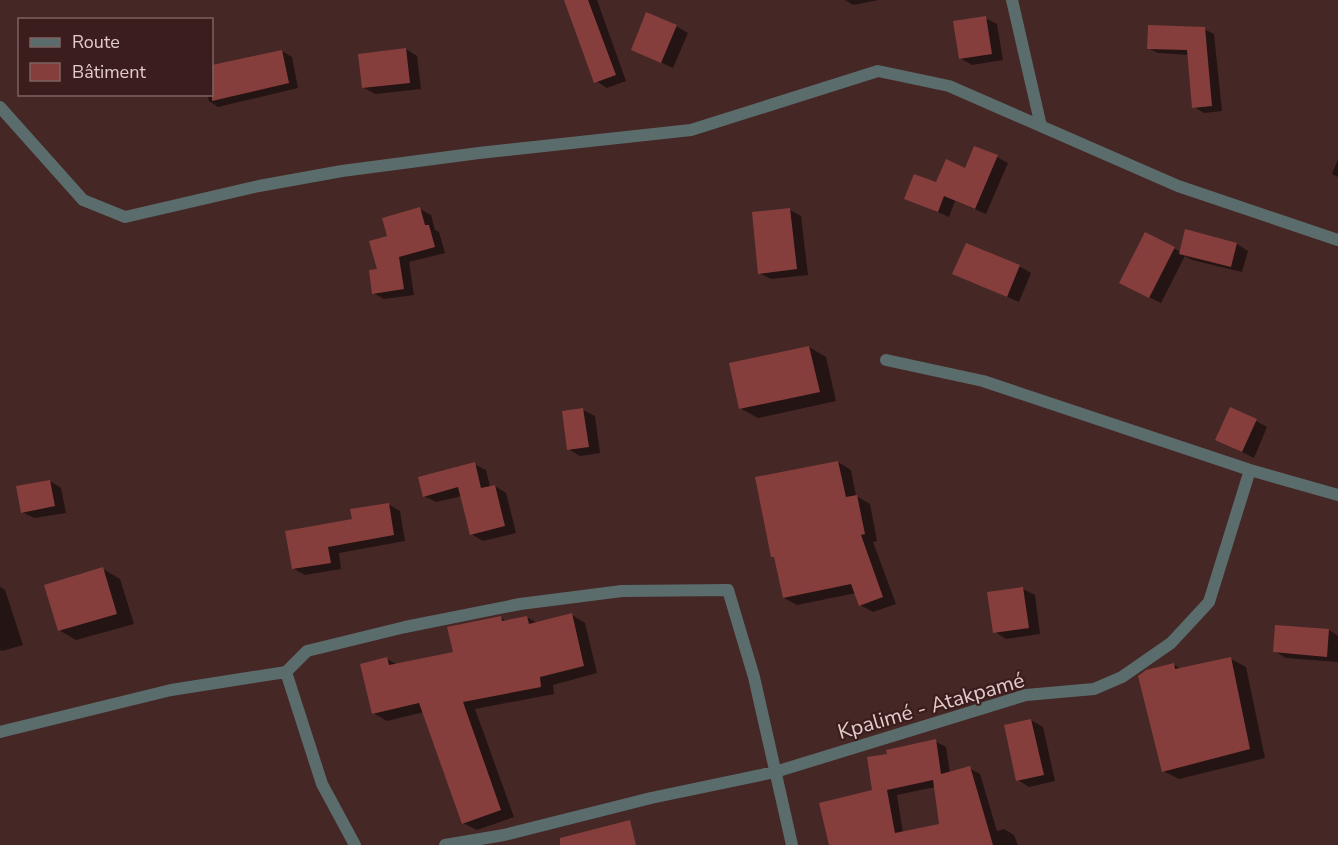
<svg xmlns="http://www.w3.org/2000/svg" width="1338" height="845" viewBox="0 0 1338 845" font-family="'Nunito Sans',sans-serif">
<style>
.shadow{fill:#0007;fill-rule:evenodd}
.building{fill:#863e3c;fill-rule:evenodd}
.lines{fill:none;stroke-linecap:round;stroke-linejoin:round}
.minor{stroke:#5b6c6d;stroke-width:12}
.labels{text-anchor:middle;stroke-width:4.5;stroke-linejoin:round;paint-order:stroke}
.street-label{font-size:21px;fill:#e1cccb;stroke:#3a1d1c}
</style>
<rect width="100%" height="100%" fill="#452725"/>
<path class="shadow" d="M565 0H597L626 81 607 88 596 81Z
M845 0H879L853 5Z
M985 18 997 24 1003 60 972 65 960 58Z
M676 26 688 33 673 68 633 49Z
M1204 29 1214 34 1222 111 1204 113 1194 107 1189 55 1158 53 1148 48Z
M406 49 417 56 421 89 375 94 363 87Z
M282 51 292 57 298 88 218 107 209 101 207 94H212V67Z
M997 157 1008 163 986 214 955 201 949 217 906 198Z
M1338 159V177L1332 174Z
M420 209 431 215 435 230 439 232 445 253 409 262 414 295 384 299 373 293 389 237Z
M790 210 801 216 808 275 771 279 759 273Z
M1186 231 1237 244 1248 251 1242 272 1192 260 1185 256 1161 303 1132 289 1146 234 1181 252Z
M1019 266 1031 273 1019 302 954 274Z
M809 347 826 357 836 401 758 418 740 408Z
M583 410 595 416 600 453 580 456 568 449Z
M1256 421 1267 427 1254 458 1217 440Z
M838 462 851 470 856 496 870 504 877 541 873 542 896 604 873 612 860 605 856 593 797 605 784 598 776 559 772 556Z
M474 464 486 470 490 487 495 486 506 493 516 533 483 541 471 534 462 496 436 502 424 496Z
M50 481 61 488 66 513 34 518 22 512Z
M388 504 400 511 405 541 339 553 341 569 305 575 294 569 354 521Z
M103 569 120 579 134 624 76 640 59 630Z
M0 587 5 590 23 645 2 651 0 650Z
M1023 589 1035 595 1040 634 1006 639 995 632Z
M572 615 585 623 597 673 553 685 554 694 475 709 514 817 477 830 463 823 424 712 387 721 373 713 387 659 398 665 455 653 501 618 508 622 527 617 537 623Z
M1329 630 1338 636V662L1286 658 1274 651Z
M1231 659 1246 667 1265 758 1179 779 1163 771 1174 665 1181 669Z
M1031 720 1043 727 1055 781 1029 787 1018 780Z
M935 741 946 747 950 773 969 768 980 774 997 831 1004 829 1014 835 1018 845H831L874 791 889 755ZM935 787 941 825 903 833 897 795Z"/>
<path class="building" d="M564 0H588L616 75 594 83Z
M646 12 677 25 661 63 631 50Z
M986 16 992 54 959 59 953 21Z
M1148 25 1205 27 1212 106 1192 108 1187 50 1147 49Z
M406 48 410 83 362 88 358 54Z
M282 50 289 83 212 101V65Z
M974 146 998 155 975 209 944 196 938 212 904 199 914 174 936 182 946 159 965 168Z
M420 207 425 225H429L435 247 399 257 404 289 372 294 369 270 377 269 369 241 387 236 382 218Z
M790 208 797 269 758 274 752 212Z
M1185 229 1237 243 1231 267 1179 254Z
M1145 232 1175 247 1149 298 1119 283Z
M966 243 1020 265 1007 297 952 274Z
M809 346 820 392 739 409 729 363Z
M1230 407 1257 419 1242 452 1215 440Z
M583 408 589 447 567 450 562 411Z
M838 461 846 497 857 495 865 534 861 535 883 597 859 606 851 584 783 598 774 557H771L755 477Z
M475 462 481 488 495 485 505 526 470 535 458 487 423 497 418 477Z
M50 480 55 506 21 513 16 486Z
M389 503 394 535 328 547 331 563 292 569 285 531 352 519 350 509Z
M103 567 117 614 58 631 44 585Z
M1023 587 1029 628 993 633 987 592Z
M572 613 584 666 540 677 541 687 463 702 501 810 462 824 419 703 372 714 360 664 387 657 389 665 453 652 447 627 501 616 502 621 527 616 529 624Z
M1275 625 1329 629 1327 657 1273 652Z
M1231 657 1250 749 1162 772 1138 676 1146 670 1174 663 1175 669Z
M1031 719 1044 775 1016 781 1004 725Z
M936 739 941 774 970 766 993 845H829L819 803 872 790 867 757 887 754 886 750ZM933 780 939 824 895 833 887 790Z
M630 820 636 845H560V838Z"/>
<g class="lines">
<path class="minor" d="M1012 0 1041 126
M0 107 83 200 125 217 259 186 342 171 479 153 691 130 878 71 949 86 1178 186 1338 240
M886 360 983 381 1250 470 1338 495
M286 672 322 784 355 845
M0 732 171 690 286 672 307 651 405 627 520 604 622 591 728 590 754 677 792 845
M445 845 504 835 651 798 775 772 1026 695 1094 689 1122 677 1171 643 1209 602 1250 470"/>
</g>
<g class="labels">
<g class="street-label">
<text transform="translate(931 706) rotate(-16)" y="7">Kpalimé - Atakpamé</text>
</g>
</g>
<rect x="18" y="18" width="195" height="78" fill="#3a1d1c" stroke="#7d6362" stroke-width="1.5"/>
<rect x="30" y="38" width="30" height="9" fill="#5b6c6d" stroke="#7d6362" stroke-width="1.5"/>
<text x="72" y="48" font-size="18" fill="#e1cccb">Route</text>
<rect x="30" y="63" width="30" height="18" fill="#863e3c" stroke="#7d6362" stroke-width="1.5"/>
<text x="72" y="78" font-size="18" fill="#e1cccb">Bâtiment</text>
</svg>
